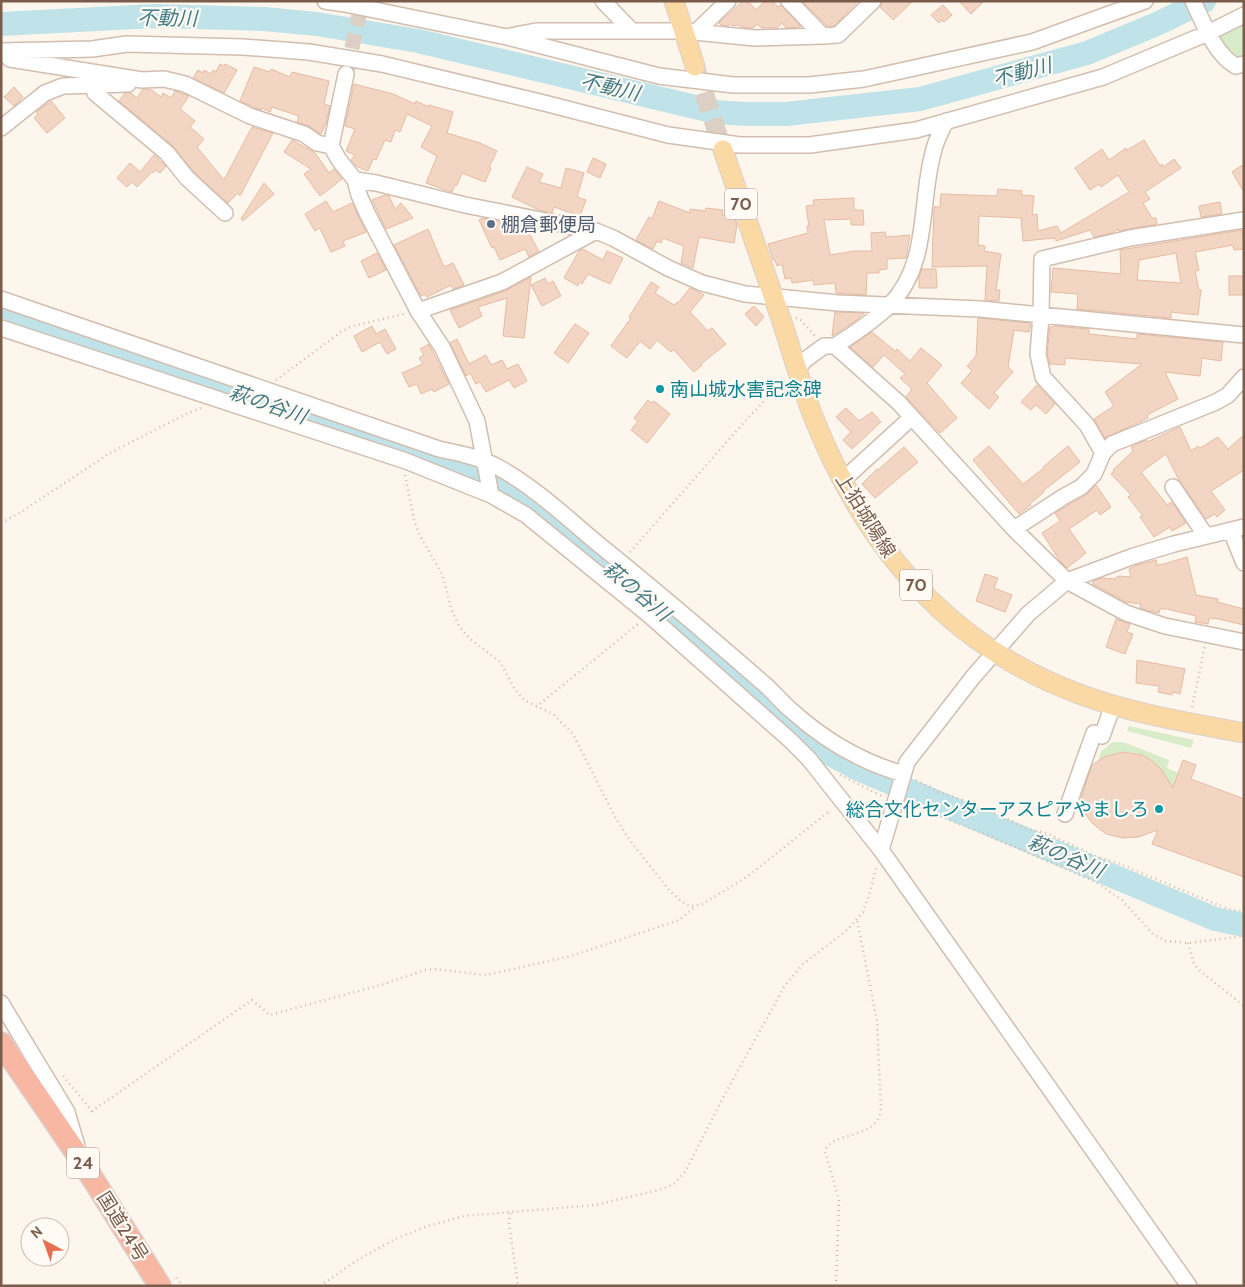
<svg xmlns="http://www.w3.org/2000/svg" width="1245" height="1287" viewBox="0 0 1245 1287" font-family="Cabin,'Noto Sans JP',sans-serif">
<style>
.green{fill:#d8ecc9}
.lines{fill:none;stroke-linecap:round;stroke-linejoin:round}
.river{stroke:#bfe3e8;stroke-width:24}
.building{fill:#f3d5c3;stroke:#e6bba3;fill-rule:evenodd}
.minor-tunnel{stroke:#dcd0c4;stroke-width:15;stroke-dasharray:15 8;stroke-linecap:butt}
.major-tunnel{stroke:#dcd0c4;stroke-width:19;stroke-dasharray:19 9;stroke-linecap:butt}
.minor-casing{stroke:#d1beb0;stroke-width:18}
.major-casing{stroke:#dad1cd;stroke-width:21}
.highway-casing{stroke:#dad1cd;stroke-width:24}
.path{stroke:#d9b8a5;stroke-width:2.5;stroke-dasharray:1 4;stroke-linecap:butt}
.minor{stroke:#fff;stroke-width:15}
.major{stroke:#fbd9a5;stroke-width:19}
.highway{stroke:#f7b7a3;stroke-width:21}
.service-dot{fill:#5c6f8a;stroke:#fffaf3;stroke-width:2}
.culture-dot{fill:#0f9aa8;stroke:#fffaf3;stroke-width:2}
.labels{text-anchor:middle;stroke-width:4.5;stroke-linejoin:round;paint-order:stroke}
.shield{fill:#fffaf3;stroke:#a28b7f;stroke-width:1}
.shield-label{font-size:18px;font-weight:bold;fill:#7a5c4d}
.service-label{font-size:19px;fill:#4e5e75;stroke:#fffaf3;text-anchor:start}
.culture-label{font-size:19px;fill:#0d838f;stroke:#fffaf3;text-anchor:start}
.street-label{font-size:19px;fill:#7a5c4d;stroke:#fffaf3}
.water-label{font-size:20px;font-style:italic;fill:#437c86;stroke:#fffaf3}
</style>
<rect width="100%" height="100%" fill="#fdf6ec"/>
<path class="green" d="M1244 19V60L1230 57 1220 36 1221 31Z
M1129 726 1194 740 1191 748 1127 731Z
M1113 742H1123L1169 760 1167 768 1179 773 1173 788C1166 780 1159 767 1151 760 1134 748 1114 751 1098 761L1101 751Z"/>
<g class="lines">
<path class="river" d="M1 24 155 16 264 19 317 24 418 41 716 112 746 114H786L920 99 1087 53 1159 23 1204 1
M1 314 346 431 466 469 496 481 518 493 607 565 732 671 782 718 821 749 858 769 1215 919 1244 925"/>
</g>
<path class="building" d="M743 1H748L756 10 765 1H772L778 7 781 5 801 27 786 28 782 23 777 28H762L757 24 753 28 741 27 738 25 733 26 730 24 728 26 721 25 719 23Z
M802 1H858L834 26H827Z
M882 1H913L893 20 880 7Z
M959 1H984L971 14Z
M943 5 952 15 944 22 942 20 939 23 931 15Z
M220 64 224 66 225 64 237 70 224 93 193 78 198 70 203 73 204 70 211 74 213 70 216 72Z
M254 67 270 72 271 69 290 77 292 72 329 81 324 104 330 106 326 123 321 134 309 126 297 122 299 116 272 107 270 112 262 108 261 110 240 101Z
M354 84 393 94 415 104 416 101 429 107V105L453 112 447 133 480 143 497 151 489 167 491 168 485 182 462 173 457 185H455L452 192 426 183 437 156 421 147 432 126 407 114 400 132 395 130 391 142 385 140 376 160 373 159 368 171 356 166 351 160 355 155 346 151 355 129 345 126Z
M14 87 23 97 14 106 4 97Z
M143 89H150L161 97 163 93 171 98 175 91 189 96 180 109 195 121 190 127 204 139 197 147 224 180 252 127 273 133 240 196 238 193 228 203 225 201 194 172 173 146 119 101 125 93H131L137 98Z
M51 101 65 118 47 133 34 118 38 114 36 112Z
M292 140 315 153 329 173 334 169 342 179 320 196 304 174 311 169 284 152Z
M1144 140 1160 166 1162 164 1163 167 1174 159 1181 168 1145 192 1150 199 1143 203 1152 218H1156L1157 224 1118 231V229L1112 233 1094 237 1090 230 1056 241 1055 238 1023 241 1021 218 979 216 978 245 985 246 984 251 1001 254 996 290H1000L999 301 985 300 987 266 932 267 934 207H940L941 194 997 196 998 189 1022 191 1021 195 1034 196 1032 215 1037 214 1038 231 1057 226 1061 233 1129 192 1118 175 1101 187 1099 184 1090 190 1075 168 1102 149 1109 160 1126 148 1127 150Z
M154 155 166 166 160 173 156 170 153 173 152 172 137 187 132 182 127 187 117 178 130 163 140 172Z
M593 158 606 164 600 178 587 172Z
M1244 164V192L1232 172Z
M527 167 543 174 539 182 561 188 566 168 584 173 577 197 586 200 580 216 554 207 552 213 539 210 512 197Z
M264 183 274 194 243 221 241 219Z
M385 195 389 196 395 209 401 203 413 218 386 229 372 200Z
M854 198V210H863L864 225H851V219L824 220 830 255 855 251H872L871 233 885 232 886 237 910 235 906 258 887 259V269L879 270V273H867L866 295 836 293 835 283 814 285 813 280 792 283 791 278 785 279 782 264 777 266 775 260H773L768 244 808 233 807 226H809L806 206 814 205 813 200Z
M326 201 333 212 352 203 366 232 343 241 345 246 331 252 320 228 315 231 305 214Z
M659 201 690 213V209L705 211 706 208 723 210 722 215 734 217 737 225 734 243 699 237 693 268 681 263 684 246 663 238 661 243 657 241 653 249 636 240 649 217 652 219Z
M1220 202 1222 214 1201 217 1199 206Z
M483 218 500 221 505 232 520 225 526 227 539 252 529 257 525 249 500 260 494 247 492 248 479 220Z
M428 229 444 267 453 263 464 285 453 289 451 285 427 297 425 294 421 296 394 245Z
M1242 230 1244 249 1234 250 1233 245 1195 252 1199 270 1195 271 1199 290H1201L1198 315 1171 312V318L1077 309 1078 294 1051 292 1053 268 1121 274 1120 250ZM1176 253 1181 283 1137 280 1139 260Z
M583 249 603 260 607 251 623 258 610 284 588 274 582 284 579 282 578 286 564 278 579 251Z
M377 253 386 270 369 278 361 261Z
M922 269H936L937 288H919V276Z
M1229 276H1244V295H1229Z
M531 277 524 338 503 336 507 298 478 307 482 316 459 328 450 310 505 291Z
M545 278 548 284 553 281 561 296 542 306 531 285Z
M651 282 659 287 655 293 674 305 677 302 678 303 690 288 704 295 690 312 708 331 712 328 726 344 701 364 702 365 694 372 673 349 671 352 657 340 650 349 640 341 627 358 611 346 631 318 629 317Z
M754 306 764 317 756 326 745 314Z
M835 312H838L864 313 858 319 832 336Z
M978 318 1031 323 1029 332 1014 330 1008 367 1013 372 994 393 999 397 989 409 961 383 972 371 967 366 976 356Z
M575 324 589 333 568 363 554 353Z
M372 326 376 334 385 329 396 349 387 354 380 342 362 352 354 336Z
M1054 326 1089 329V334L1137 339V334L1223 342 1221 361 1202 358 1200 376 1165 372 1178 399 1147 415 1148 418 1105 438 1094 419 1114 406 1105 392 1142 364 1065 358V365L1050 364 1047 353 1050 327Z
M872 332 895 351 897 349 910 361 921 348 942 365 927 383 957 418 940 433 906 397 912 389 900 378 905 374 884 355 873 367 850 347Z
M457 339 469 364 486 355 491 365 502 360 507 369 518 364 527 381 514 388 509 380 486 392 480 382 476 384 470 373 466 376 450 343Z
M429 344 449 384 434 392 432 389 421 394 417 384 409 387 402 373 423 364 419 358 424 355 420 349Z
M1037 385 1055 404 1046 414 1036 405 1031 410 1021 402Z
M648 400 651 403 654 401 670 414 647 443 631 430 638 421 634 418Z
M846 408 859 421 872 412 881 422 852 449 843 440 851 432 836 417Z
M1180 427 1191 451 1198 446 1200 448 1218 437 1228 449 1244 435V470L1211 491 1225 510 1217 517 1215 514 1206 519 1179 480 1166 454 1141 472 1167 505 1172 502 1186 523 1172 531 1170 527 1154 537 1140 517 1143 516 1128 497 1131 495 1111 474 1114 471 1113 470 1133 451 1131 447 1146 440 1147 442Z
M989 446 1023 484 1044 468 1043 467 1068 446 1080 462 1043 491 1044 492 1030 504 1031 505 1019 514 973 460Z
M904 447 918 462 875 498 862 484 877 469 878 470Z
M1096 485 1111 507 1100 515 1097 510 1069 529 1086 553 1067 568 1060 561 1042 533 1060 521 1055 513 1086 495Z
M1187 557 1196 595 1218 599 1217 602 1244 609V625L1214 618V619L1209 618 1208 624 1195 622 1196 616 1167 609H1160L1159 613 1149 611 1140 608 1141 604 1126 602 1093 584V581L1102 578 1116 579V577H1119V576L1131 577 1129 569 1137 565 1156 560 1157 565 1164 564Z
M985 574 998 578 994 588 1012 595 1005 612 976 601Z
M1116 619 1130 624 1127 632 1133 634 1125 654 1106 647Z
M1137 660 1185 669 1180 694 1173 692 1172 695 1158 692 1159 686 1136 683Z
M1124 752 1142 755 1152 761 1161 769 1173 788 1183 760 1196 765 1191 779 1244 799V877L1152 844 1158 830 1138 837 1123 838 1106 834 1092 823 1084 812 1081 798 1092 765 1106 756Z"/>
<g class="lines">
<path class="minor-tunnel" d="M347 71 362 1"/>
<path class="major-tunnel" d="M695 66 723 150"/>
<defs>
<path id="minor" d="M325 1 345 4 507 37 659 76 733 85H809L864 79 1032 42 1145 1
M603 1 632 31
M789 1 823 36
M1193 1C1203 22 1215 55 1236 66L1244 64
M696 32 728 1
M510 36 536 31H684L755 38 823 36 838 35 873 1
M1 51 92 49 127 44 243 47 309 52 382 64 548 104 668 135 740 145H810L916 130 1103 77 1208 33 1244 15
M6 55 10 59 142 80 164 79 185 84 250 116 304 134 317 143 331 146
M346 74 331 146 339 160 355 180 359 195 367 213 418 311 442 347 477 421 491 495 526 515 649 615 790 740 809 759 881 850 1189 1286
M94 85 95 93 167 153 187 178 225 213
M1 128 45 93 63 86 128 84
M355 180 376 183 465 205 596 231 613 238 668 268 702 283 745 294 838 303 980 309 1244 335
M1 299 439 449C458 453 477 457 494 465 531 484 565 516 597 543 653 588 708 635 762 682 773 691 781 702 792 711 824 740 862 762 903 774
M418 311 502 282 596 231
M1 328 406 461 491 495
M835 346C853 334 874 321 890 305 930 263 919 205 933 153 935 142 941 131 946 121
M797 369 805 360 824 346H835L898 402 1014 529 1067 581 1126 613 1165 626 1244 642
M1103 453 1087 425 1043 377 1038 354 1041 316 1042 259 1130 238 1244 220
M843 480 911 418
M1173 487 1206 536
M1014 529 1063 497 1081 487 1094 474 1103 453 1112 444 1216 402 1228 395 1244 377
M1231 531 1244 563
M1065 814 1094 733 1102 736 1113 705
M881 850 907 762 973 677 1028 614 1067 581 1134 556 1174 544 1244 527
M1 1003 67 1112 77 1146"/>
<path id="major" d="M674 1 695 66
M723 150C742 207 762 263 781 319 792 352 801 385 813 416 864 545 949 647 1082 695 1134 714 1190 723 1244 733"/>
<path id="highway" d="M1 1043 81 1160 160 1286"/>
</defs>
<use href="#minor" class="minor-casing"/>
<use href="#major" class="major-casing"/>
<use href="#highway" class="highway-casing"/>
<path class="path" d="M796 318 800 319 815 336
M276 380 341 332 353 326 404 314
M405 475 414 520 419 534 442 574 452 611 459 626 469 638 500 662 514 688 524 700 553 714 573 734 615 817 631 842 670 891 682 902 690 906 701 905 748 876 831 810
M1 523 21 512 110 453 186 414 201 408
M630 552 746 420 785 380
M536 707 638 624
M1192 707 1205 646
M840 775 884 797
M916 780 938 792 969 802 1031 830 1043 832 1081 849 1091 855 1117 863 1228 909 1244 912
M908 804 982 833 1096 882 1122 900 1153 934 1166 941 1188 943 1244 936
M1188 943 1194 964 1198 969 1244 1006
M63 1076 92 1111 252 1000 270 1015 384 984 425 970 434 969 486 975 571 956 679 920 696 906
M510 1213 509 1223 518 1286
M176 1278 183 1286
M320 1286 356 1261 395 1239 428 1226 464 1216 595 1205 663 1189 675 1183 685 1172 724 1096 784 987 803 964 846 931 863 912 870 892 876 868
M836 1286 839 1200 825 1151C832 1131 875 1140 881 1111L877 1021 857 920"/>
<use href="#minor" class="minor"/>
<use href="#major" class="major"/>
<use href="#highway" class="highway"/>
</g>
<circle class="service-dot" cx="491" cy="224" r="5"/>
<g class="culture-dot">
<circle cx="660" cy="389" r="5"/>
<circle cx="1159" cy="809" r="5"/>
</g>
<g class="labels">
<g class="shield">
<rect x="725" y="188.5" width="32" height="31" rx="4"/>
<rect x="900" y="569.5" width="32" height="31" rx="4"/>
<rect x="67" y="1147.5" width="32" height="31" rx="4"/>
</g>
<g class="shield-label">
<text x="741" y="210">70</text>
<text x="916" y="591">70</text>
<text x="83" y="1169">24</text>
</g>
<g class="service-label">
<text x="501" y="231">棚倉郵便局</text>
</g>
<g class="culture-label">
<text x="670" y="396">南山城水害記念碑</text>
<text x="1149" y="816" text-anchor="end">総合文化センターアスピアやましろ</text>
</g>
<g class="street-label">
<text transform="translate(866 515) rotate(58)" y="7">上狛城陽線</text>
<text transform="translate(123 1226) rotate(58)" y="7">国道24号</text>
</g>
<g class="water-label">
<text transform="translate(167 18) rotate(1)" y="7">不動川</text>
<text transform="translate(1022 72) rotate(-15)" y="7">不動川</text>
<text transform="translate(610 87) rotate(13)" y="7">不動川</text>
<text transform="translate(268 404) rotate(19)" y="7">萩の谷川</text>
<text transform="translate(637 591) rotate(40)" y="7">萩の谷川</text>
<text transform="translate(1066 856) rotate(23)" y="7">萩の谷川</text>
</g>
</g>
<rect width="1245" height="1287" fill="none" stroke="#7a5c4d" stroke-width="5"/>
<g transform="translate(45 1242) rotate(319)"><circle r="24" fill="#fffaf3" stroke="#cabbb1"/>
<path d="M0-4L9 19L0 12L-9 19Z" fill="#e76f51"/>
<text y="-8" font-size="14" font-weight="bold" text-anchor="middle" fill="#7a5c4d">N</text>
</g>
</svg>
